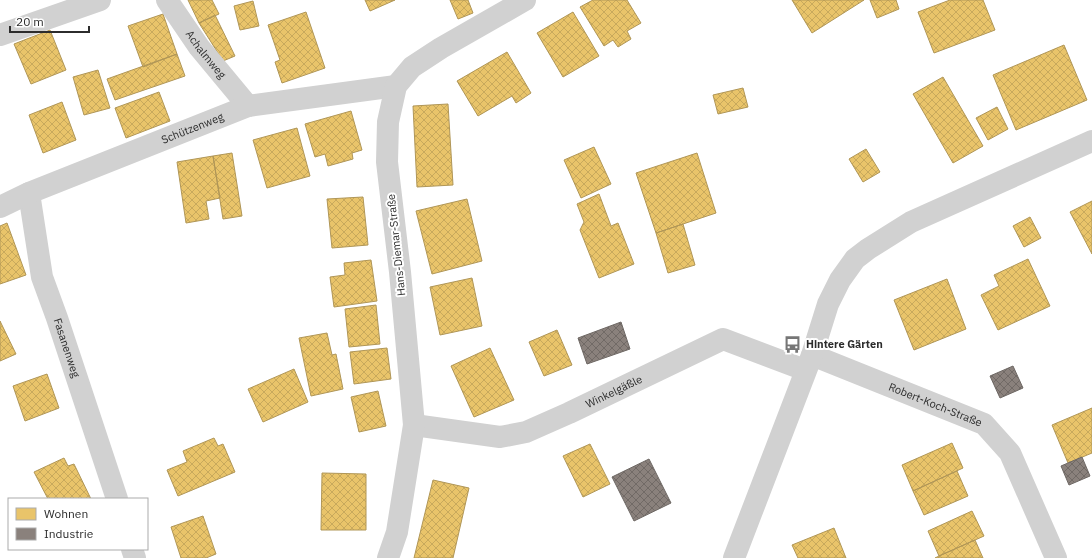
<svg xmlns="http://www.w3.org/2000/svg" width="1092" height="558" viewBox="0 0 1092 558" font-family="'IBM Plex Sans',sans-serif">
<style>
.homes{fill:url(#homes-cross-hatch);stroke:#b09657}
.industry{fill:url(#industry-cross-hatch);stroke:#6e6864}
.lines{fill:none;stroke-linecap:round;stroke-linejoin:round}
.minor{stroke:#d1d1d1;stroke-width:22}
.labels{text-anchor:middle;stroke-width:4;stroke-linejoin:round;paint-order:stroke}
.street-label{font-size:11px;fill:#2c2c2c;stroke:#fff}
.poi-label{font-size:11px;font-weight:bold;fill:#2c2c2c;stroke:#fff;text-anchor:start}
</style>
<defs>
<pattern id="homes-cross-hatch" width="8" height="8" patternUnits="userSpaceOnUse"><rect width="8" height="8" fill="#e9c46a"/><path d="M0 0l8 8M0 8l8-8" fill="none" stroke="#c8a95c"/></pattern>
<pattern id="industry-cross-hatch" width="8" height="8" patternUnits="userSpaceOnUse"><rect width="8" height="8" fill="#8a817c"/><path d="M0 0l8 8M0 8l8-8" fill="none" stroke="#716a66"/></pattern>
</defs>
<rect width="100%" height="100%" fill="#fff"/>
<path class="homes" d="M188 0H212L219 14 199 23Z
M365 0H395L370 11Z
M450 0H468L473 13 458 19Z
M593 0H627L641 23 627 31 631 39 618 47 613 40 604 46 580 7Z
M792 0H864L812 33Z
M870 0H896L899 9 877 18Z
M950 0H983L995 30 934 53 918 12Z
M253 1 259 26 240 30 234 6Z
M306 12 325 68 282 83 275 62 280 60 268 25Z
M573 12 599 56 563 77 537 33Z
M163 14 177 54 143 67 128 26Z
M215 15 235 56 223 61 199 23Z
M50 30 66 70 31 84 14 44Z
M1064 45 1087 100 1016 130 993 75Z
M507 52 531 93 516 103 512 96 478 116 457 81Z
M177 54 185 76 115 100 107 79Z
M98 70 110 108 84 115 73 77Z
M943 77 983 146 953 163 913 94Z
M743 88 748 107 718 114 713 95Z
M159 92 170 121 126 138 115 108Z
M62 102 76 140 43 153 29 115Z
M448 104 453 185 417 187 413 106Z
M997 107 1008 129 988 140 976 118Z
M351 111 362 150 352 153 353 159 328 166 325 154 315 157 305 124Z
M297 128 310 176 267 188 253 140Z
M594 147 611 184 581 198 564 160Z
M866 149 880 172 863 182 849 159Z
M232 153 242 216 223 219 213 156Z
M697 153 716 213 656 233 636 173Z
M213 156 220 198 206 201 209 219 186 223 177 162Z
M599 194 611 226 618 223 634 264 599 278 580 230 584 222 577 204Z
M363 197 368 245 332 248 327 199Z
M467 199 482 261 432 274 416 211Z
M1092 201V254L1070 212Z
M1030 217 1041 238 1024 247 1013 226Z
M7 223 26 275 0 284V226Z
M683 224 695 265 668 273 656 233Z
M1028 259 1050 306 998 330 981 295 999 286 994 275Z
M371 260 377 301 334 307 330 277 345 275 344 263Z
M472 278 482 326 440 335 430 287Z
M947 279 966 329 914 350 894 300Z
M376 305 380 344 349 347 345 309Z
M0 321 16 354 0 361Z
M557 330 572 365 544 376 529 342Z
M327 333 332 355 336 354 343 389 311 396 299 338Z
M387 348 391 379 354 384 350 352Z
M490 348 514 400 474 417 451 366Z
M294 369 308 402 263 422 248 389Z
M47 374 59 408 25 421 13 386Z
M378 391 386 426 359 432 351 397Z
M1092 408V453L1068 463 1052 425Z
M214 438 218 446 223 444 235 472 178 496 167 470 187 462 183 451Z
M952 443 963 468 913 491 902 465Z
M590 444 610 484 583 497 563 456Z
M64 458 68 466 74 464 91 499H48L34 472Z
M957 471 968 496 924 515 913 491Z
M322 473 366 474V530H321Z
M433 480 469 488 453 558H414Z
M972 511 984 536 939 556 928 531Z
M203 516 216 554 206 558H181L171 527Z
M834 528 846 558H798L792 545Z
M975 540 983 558H935L939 556Z"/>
<path class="industry" d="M621 322 630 349 587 364 578 338Z
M1013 366 1023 388 1000 398 990 376Z
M1082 457 1090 476 1069 485 1061 466Z
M649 459 671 503 634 521 612 477Z"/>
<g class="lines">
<g class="minor">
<path id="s1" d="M167 0 199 47 248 106"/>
<path d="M0 35 100 0"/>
<path id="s2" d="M29 193 42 277 57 318 117 499"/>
<path id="s3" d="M0 207 29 193 248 106 396 86"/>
<path id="s4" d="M812 355 984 424 1010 453 1056 558"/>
<path id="s5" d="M414 425 500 437 526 432 569 413 723 339 805 370"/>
<path d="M132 549 135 558"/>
<path d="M388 558 397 532 414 425 400 272 387 162 388 122 396 86 412 67 441 48 525 0"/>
<path d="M734 558 812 355 828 304 840 280 855 259 868 249 911 222 1092 141"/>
</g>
</g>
<defs>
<symbol id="bus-bare" viewBox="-9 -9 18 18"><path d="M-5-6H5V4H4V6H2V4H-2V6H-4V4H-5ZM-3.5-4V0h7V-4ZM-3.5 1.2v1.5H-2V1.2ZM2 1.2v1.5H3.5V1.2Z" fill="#767676" stroke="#fff" stroke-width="2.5" paint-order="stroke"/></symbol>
</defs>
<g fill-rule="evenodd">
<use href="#bus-bare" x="780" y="332" width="25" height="25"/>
</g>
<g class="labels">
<g class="street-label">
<text dy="4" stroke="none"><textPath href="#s1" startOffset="67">Achalmweg</textPath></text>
<text dy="4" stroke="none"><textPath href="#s3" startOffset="208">Schützenweg</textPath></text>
<text transform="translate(396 245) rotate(-96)" y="4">Hans-Diemar-Straße</text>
<text dy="4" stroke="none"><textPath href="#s2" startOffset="160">Fasanenweg</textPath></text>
<text dy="4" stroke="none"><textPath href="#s5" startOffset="210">Winkelgäßle</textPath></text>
<text dy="4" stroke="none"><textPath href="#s4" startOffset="133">Robert-Koch-Straße</textPath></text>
</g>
<g class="poi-label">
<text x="806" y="348">Hintere Gärten</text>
</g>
</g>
<rect x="8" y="498" width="140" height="52" fill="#ffffff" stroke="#ababab"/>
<rect x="16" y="508" width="20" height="12" fill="#e9c46a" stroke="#ababab"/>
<text x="44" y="518" font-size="12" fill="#2c2c2c">Wohnen</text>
<rect x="16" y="528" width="20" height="12" fill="#8a817c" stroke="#ababab"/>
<text x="44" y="538" font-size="12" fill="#2c2c2c">Industrie</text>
<path d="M10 26v6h79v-6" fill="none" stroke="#2c2c2c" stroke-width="2"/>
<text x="16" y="26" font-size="12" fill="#2c2c2c" stroke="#ffffff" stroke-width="3" paint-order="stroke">20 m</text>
</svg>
